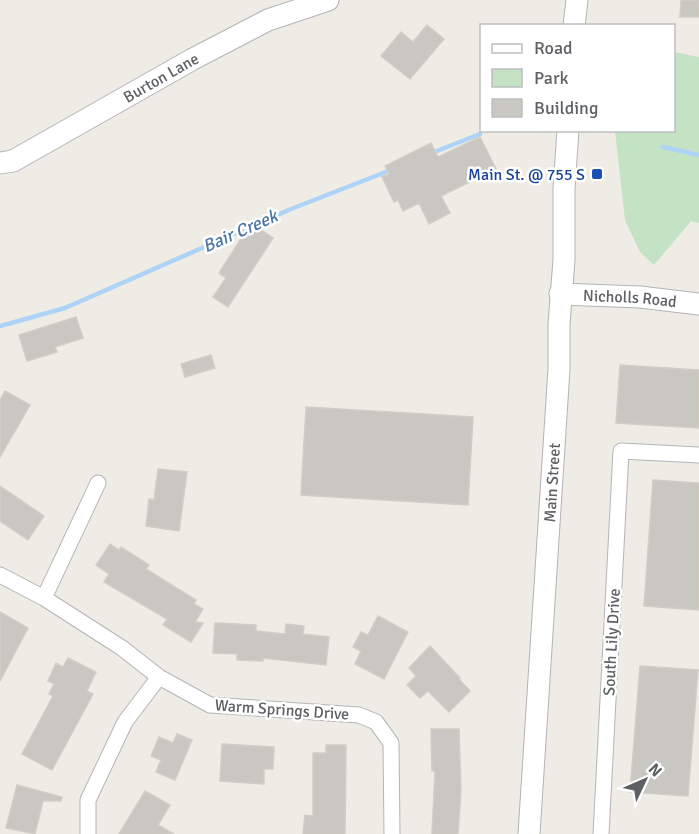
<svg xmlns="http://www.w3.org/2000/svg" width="699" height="834" viewBox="0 0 699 834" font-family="Signika,sans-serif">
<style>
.green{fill:#c4e3c5}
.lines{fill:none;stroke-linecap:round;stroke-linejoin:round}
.stream{stroke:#add4f6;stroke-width:4.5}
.building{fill:#c9c7c2;stroke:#d2cec4;stroke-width:1.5}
.street-casing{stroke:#b2b5b9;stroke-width:17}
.secondary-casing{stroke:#b1b4b8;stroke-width:23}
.street{stroke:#fff;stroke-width:15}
.secondary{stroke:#fff;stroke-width:21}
.transit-dot{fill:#1a4fb4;stroke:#fff;stroke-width:2}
.labels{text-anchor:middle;stroke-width:5;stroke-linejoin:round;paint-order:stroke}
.street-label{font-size:16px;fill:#5d6064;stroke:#fff}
.transit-label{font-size:16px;fill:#164399;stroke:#fff;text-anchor:end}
.water-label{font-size:18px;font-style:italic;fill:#4b75a7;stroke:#fff}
</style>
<rect width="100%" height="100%" fill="#eeece5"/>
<path class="green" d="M674 52 699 57V223L691 221 654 265 640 252 625 220 615 131 674 130Z"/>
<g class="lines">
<path class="stream" d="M663 147 699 155
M432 153 480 134
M0 326 65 308 291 209 391 170"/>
</g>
<path class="building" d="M681 0H699V17H680Z
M427 25 444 39 410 79 381 56 401 32 413 42Z
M480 137 496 169 441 196 450 213 429 224 419 203 403 211 398 200 394 202 382 177 389 174 385 166 431 143 438 157Z
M251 223 273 238 228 307 213 297 226 278 219 273Z
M76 317 83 338 55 347 57 352 27 361 19 335Z
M211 355 215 368 185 377 181 364Z
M620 365 699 370V428L616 423Z
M5 391 30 405 0 457V400Z
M306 407 473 417 468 505 301 495Z
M158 469 187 472 179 531 146 526 149 499 154 500Z
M653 480 699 483V610L644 606Z
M0 486 44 516 28 540 0 521Z
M110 544 119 550 121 547 149 565 146 569 196 600 194 604 203 609 195 622 203 623 191 642 163 625 167 619 104 582 109 574 96 565Z
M0 612 28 628 0 681Z
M378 616 408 632 384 679 355 664 361 651 353 647 361 632 368 635Z
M215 623 256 625V631L285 634 286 624 304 626 303 634 329 637 326 665 263 658V661L237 660V654L213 653Z
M430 646 460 678 459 679 470 691 449 712 428 691 420 698 407 685 416 676 409 668Z
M68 658 96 672 87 691 93 694 52 770 22 754 53 696 49 694 54 684 48 681 56 663 63 667Z
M640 666 698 670 688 796 630 792Z
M431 729H459L461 790 458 834H432L435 771H432Z
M177 734 192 740 175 780 156 772 161 760 151 756 159 737 173 743Z
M222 744 274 747 273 769H264V784L220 781Z
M326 745H346L345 834H303L305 815 313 816V753H326Z
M17 785 62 797 61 801H43L35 834 6 828Z
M145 791 170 805 158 825 174 834H119Z"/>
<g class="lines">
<defs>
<path id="street" d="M0 575 44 598 122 648 159 677 210 705 359 715 376 722 391 743 392 834
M44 598 98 483
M88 834V800L125 722 159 677
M601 834 621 451 699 455"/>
<g id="secondary">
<path d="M574 26 577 0"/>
<path id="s1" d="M0 163 13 161 193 59 268 20 328 0"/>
<path id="s2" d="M560 294 640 297 699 304"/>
<path id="s3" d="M529 834 559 369V324L564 260V188L568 130"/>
</g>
</defs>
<use href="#street" class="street-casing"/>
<use href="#secondary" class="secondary-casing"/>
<use href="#street" class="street"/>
<use href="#secondary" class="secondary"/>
</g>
<rect class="transit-dot" x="591" y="168" width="12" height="12" rx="3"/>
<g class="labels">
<g class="street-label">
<text dy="6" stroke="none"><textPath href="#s1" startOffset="183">Burton Lane</textPath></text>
<text dy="6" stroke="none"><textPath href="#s2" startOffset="70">Nicholls Road</textPath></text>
<text dy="6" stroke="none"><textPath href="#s3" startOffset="352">Main Street</textPath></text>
<text transform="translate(611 642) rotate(-87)" y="6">South Lily Drive</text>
<text transform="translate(282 709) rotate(4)" y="6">Warm Springs Drive</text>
</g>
<g class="transit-label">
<text x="585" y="180">Main St. @ 755 S</text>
</g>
<g class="water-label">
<text transform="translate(240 231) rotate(-24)" y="6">Bair Creek</text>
</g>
</g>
<rect x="480" y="24" width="195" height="108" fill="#ffffff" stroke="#bebfc1" stroke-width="1.5"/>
<rect x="492" y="44" width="30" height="9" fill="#ffffff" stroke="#bebfc1" stroke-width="1.5"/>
<text x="534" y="54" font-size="18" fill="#5d6064">Road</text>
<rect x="492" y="69" width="30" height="18" fill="#c4e3c5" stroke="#bebfc1" stroke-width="1.5"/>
<text x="534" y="84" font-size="18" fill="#5d6064">Park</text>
<rect x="492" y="99" width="30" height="18" fill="#c9c7c2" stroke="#bebfc1" stroke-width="1.5"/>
<text x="534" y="114" font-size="18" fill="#5d6064">Building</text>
<g transform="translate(645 780) rotate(46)" stroke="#ffffff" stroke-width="4.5" paint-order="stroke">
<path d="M0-4.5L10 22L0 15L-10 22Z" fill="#5d6064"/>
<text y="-9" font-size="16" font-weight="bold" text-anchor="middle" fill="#5d6064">N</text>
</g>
</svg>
